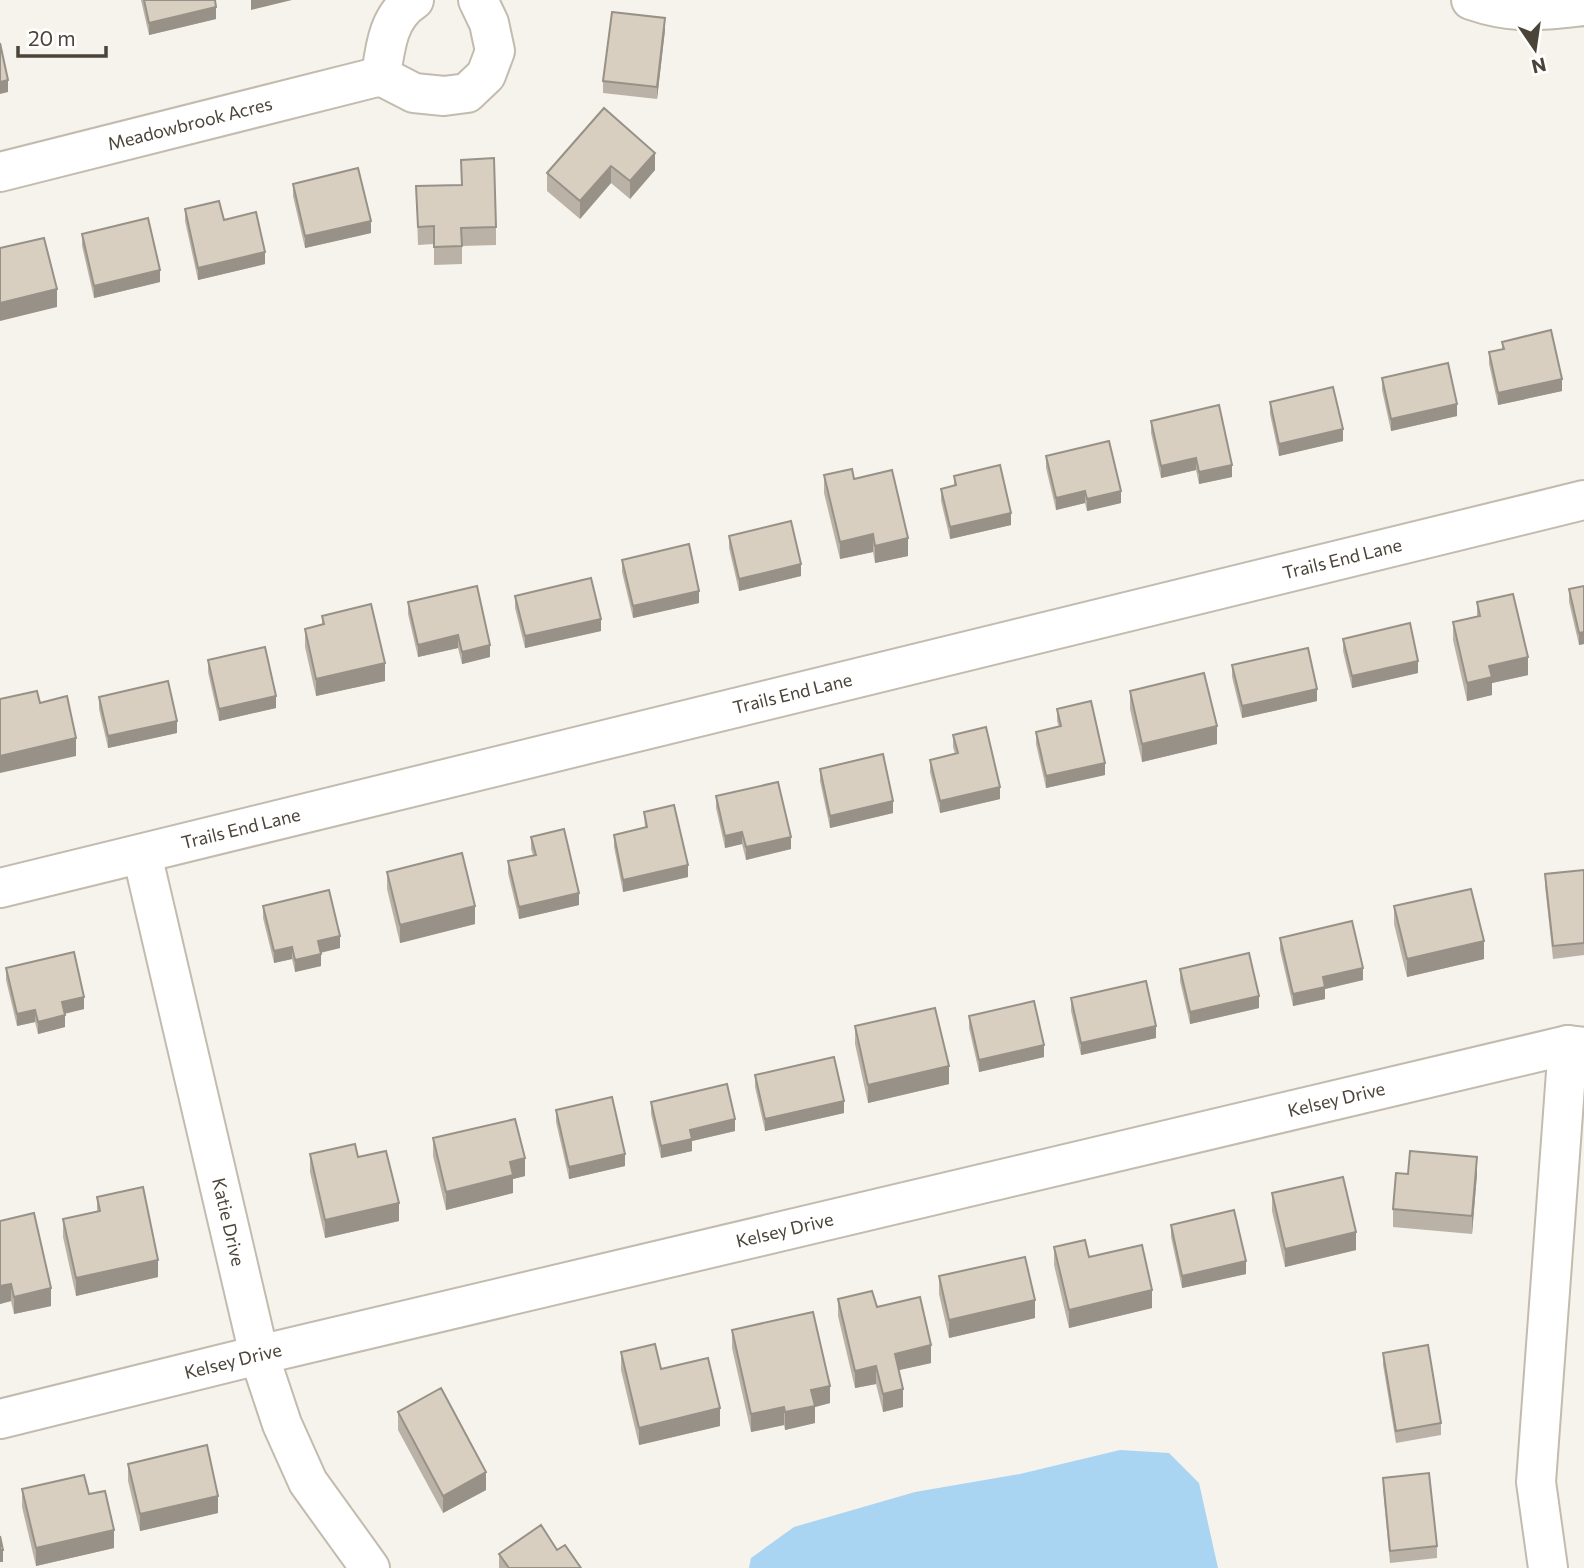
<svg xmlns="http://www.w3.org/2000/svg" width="1584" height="1568" viewBox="0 0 1584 1568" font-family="Commissioner,sans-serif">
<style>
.water{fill:#a9d4f2}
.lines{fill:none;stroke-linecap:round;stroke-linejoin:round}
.minor-casing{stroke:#c2bbae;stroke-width:42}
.minor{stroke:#fff;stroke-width:38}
.wall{fill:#bab2a6}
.shaded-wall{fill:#979187}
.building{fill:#d8cfc1;stroke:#979187;stroke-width:2}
.labels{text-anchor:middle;stroke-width:5;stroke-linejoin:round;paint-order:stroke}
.street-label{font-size:18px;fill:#4b4439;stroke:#fff}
</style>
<rect width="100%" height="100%" fill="#f6f3ec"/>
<path class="water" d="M1120 1450 1169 1453 1199 1483 1218 1568H749L751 1558 794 1527 915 1492 1020 1474Z"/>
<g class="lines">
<defs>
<g id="minor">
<path d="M1471 0C1514 15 1540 11 1584 6"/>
<path d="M381 76C385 48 388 16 414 0"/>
<path id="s1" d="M0 172 381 76 414 93 444 96 467 93 486 75 495 51 489 23 478 0"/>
<path id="s2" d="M142 854 259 1355 282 1424 308 1482 370 1568"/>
<path id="s3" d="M0 888 1584 500"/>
<path id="s4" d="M0 1419 259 1355 1568 1045 1584 1047"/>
<path d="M1548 1568 1536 1482 1568 1045"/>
</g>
</defs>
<use href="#minor" class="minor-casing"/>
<use href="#minor" class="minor"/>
</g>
<path class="wall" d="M141 0H215L216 19 149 35Z
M665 30 657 99 603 93V81Z
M604 108 655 170 630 199 611 183 580 219 547 191V173Z
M293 184 371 233 305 248 293 196Z
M416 186 496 227V245L462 246V264L434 265V244L418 245Z
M185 209 224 220 265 264 198 280 185 221Z
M82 234 160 282 94 298 82 246Z
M1502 342 1562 391 1498 405 1489 364V352L1502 349Z
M1382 378 1457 416 1391 431 1382 390Z
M1270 402 1343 441 1279 456 1270 414Z
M1151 421 1232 477 1199 484 1196 470 1161 478 1151 433Z
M1046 456 1121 503 1087 511 1085 503 1056 510 1046 468Z
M824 475 854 479 908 556 875 563 873 552 840 559 824 493Z
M954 476 1011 525 950 539 941 501V489L954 486Z
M729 536 801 576 739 591 729 548Z
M622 560 699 603 633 618 622 572Z
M1584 586V644L1579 645 1569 602V589Z
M515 596 601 631 525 648 515 608Z
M408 602 490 657 462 664 458 648 418 657 408 614Z
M1477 602 1528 675 1492 683V695L1467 701 1453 640V622L1477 616Z
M322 616 385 681 316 696 305 647V629L322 625Z
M1343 639 1418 673 1352 688 1343 651Z
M208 660 276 708 219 721 208 672Z
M1232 665 1317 701 1242 718 1232 677Z
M1130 691 1217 744 1142 762 1130 709Z
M99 697 177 733 108 748 99 709Z
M1057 709 1105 775 1046 788 1036 744V732L1059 727 1057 721Z
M953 735 1000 799 940 813 930 772V760L955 754 953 747Z
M820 769 893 813 830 828 820 781Z
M716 796 791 849 746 860 742 844 725 848 716 808Z
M644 812 688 877 623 892 614 847V835L645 828Z
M531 837 579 905 519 919 508 873V861L533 855 531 849Z
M1584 870V955L1553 959 1545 886V874Z
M387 872 475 924 400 943 387 889Z
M263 906 340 948 321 953V966L295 972 292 959 274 963 263 918Z
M1394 906 1484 959 1407 977 1394 924Z
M1280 938 1363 980 1325 989V999L1293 1006 1280 950Z
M6 968 84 1009 65 1014V1027L38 1034 35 1022 17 1026 6 980Z
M1180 969 1259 1008 1190 1024 1180 981Z
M1071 998 1156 1038 1081 1055 1071 1011Z
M969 1016 1044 1057 979 1072 969 1028Z
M855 1026 949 1084 868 1103 855 1044Z
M755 1075 844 1113 765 1131 755 1087Z
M651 1102 735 1131 692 1141V1151L661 1158 651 1114Z
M556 1110 625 1166 569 1179 556 1122Z
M433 1138 525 1176 513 1179V1193L446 1210 433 1156Z
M310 1154 358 1157 399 1221 325 1238 310 1172Z
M1408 1174H1477L1472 1234 1393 1227V1209Z
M1272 1193 1356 1250 1285 1267 1272 1211Z
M97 1197 158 1277 76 1296 63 1237V1219L97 1211Z
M0 1221 51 1306 14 1314 11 1301 0 1304Z
M1171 1225 1246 1274 1182 1288 1171 1237Z
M1054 1247 1089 1257 1152 1308 1069 1328 1054 1265Z
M939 1276 1035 1318 949 1338 939 1294Z
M838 1299 877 1307 931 1363 899 1370 903 1407 883 1412 876 1384 855 1388 838 1316Z
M732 1330 830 1403 815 1407V1423L785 1430 784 1425 751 1432 732 1348Z
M621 1352 661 1369 720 1426 639 1445 621 1370Z
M1383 1353 1441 1423V1435L1396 1443 1383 1365Z
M398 1412 486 1490 443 1513 398 1430Z
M128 1464 218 1513 140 1531 128 1481Z
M1383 1478 1437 1546V1558L1390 1563 1383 1490Z
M22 1489 89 1494 114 1548 36 1566 22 1507Z
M557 1550 581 1568H499V1554Z"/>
<path class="shaded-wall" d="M251 0H292L251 10Z
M216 7V19L149 35V23Z
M665 18V30L657 99V87Z
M8 80V92L0 94V82Z
M655 153V170L630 199V181Z
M611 166V183L580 219V201Z
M371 221V233L305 248V236Z
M265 252V264L198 280V268Z
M160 270V282L94 298V286Z
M57 289V307L0 321V303Z
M1562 379V391L1498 405V393Z
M1457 404V416L1391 431V419Z
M1343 429V441L1279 456V444Z
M1196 458V470L1161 478V466Z
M1232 465V477L1199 484V472Z
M1085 491V503L1056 510V498Z
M1121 491V503L1087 511V499Z
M1011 513V525L950 539V527Z
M873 534V552L840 559V542Z
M908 538V556L875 563V546Z
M801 564V576L739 591V579Z
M699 591V603L633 618V606Z
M601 619V631L525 648V636Z
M1584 632V644L1579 645V633Z
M458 635V648L418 657V645Z
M490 645V657L462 664V652Z
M1528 657V675L1492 683V695L1467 701V683L1489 666Z
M1418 661V673L1352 688V676Z
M385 663V681L316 696V679Z
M1317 689V701L1242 718V706Z
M276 696V708L219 721V709Z
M177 721V733L108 748V736Z
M1217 726V744L1142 762V744Z
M76 738V756L0 773V756Z
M1105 763V775L1046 788V776Z
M1000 787V799L940 813V801Z
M893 801V813L830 828V816Z
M742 832V844L725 848V836Z
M791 837V849L746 860V847Z
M688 865V877L623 892V880Z
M579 893V905L519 919V907Z
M475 906V924L400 943V925Z
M340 936V948L318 953V941Z
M1484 941V959L1407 977V959Z
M292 947V959L274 963V951Z
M321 954V966L295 972V960Z
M1363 968V980L1325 989V999L1293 1006V994L1323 977Z
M1259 996V1008L1190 1024V1012Z
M84 997V1009L62 1014V1002Z
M35 1010V1022L17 1026V1014Z
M65 1015V1027L38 1034V1022Z
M1156 1026V1038L1081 1055V1043Z
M1044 1045V1057L979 1072V1060Z
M949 1066V1084L868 1103V1085Z
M844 1101V1113L765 1131V1119Z
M735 1119V1131L692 1141V1151L661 1158V1146L690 1130Z
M625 1154V1166L569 1179V1167Z
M1477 1157V1174L1472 1234V1216Z
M525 1158V1176L513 1179V1193L446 1210V1192L510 1162Z
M399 1203V1221L325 1238V1220Z
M1356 1232V1250L1285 1267V1249Z
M158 1260V1277L76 1296V1278Z
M1246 1261V1274L1182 1288V1276Z
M11 1284V1301L0 1304V1286Z
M51 1288V1306L14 1314V1297Z
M1152 1290V1308L1069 1328V1310Z
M1035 1300V1318L949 1338V1320Z
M931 1345V1363L895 1371V1354Z
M876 1366V1384L855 1388V1371Z
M830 1386V1403L815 1407V1423L785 1430V1412L811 1390Z
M903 1389V1407L883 1412V1394Z
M784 1407V1425L751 1432V1414Z
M720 1408V1426L639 1445V1428Z
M486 1472V1490L443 1513V1496Z
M218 1496V1513L140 1531V1514Z
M114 1530V1548L36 1566V1548Z
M0 1550H3V1562H0Z"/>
<path class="building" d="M144 0H215L216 7 149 23Z
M612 12 665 18 657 87 603 81Z
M0 43 8 80 0 82Z
M604 108 655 153 630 181 611 166 580 201 547 173Z
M494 158 496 227 461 228 462 246 434 247V226L418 227 416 186 462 185 461 160Z
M358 168 371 221 305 236 293 184Z
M219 201 224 220 256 212 265 252 198 268 185 209Z
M148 218 160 270 94 286 82 234Z
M44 238 57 289 0 303V248Z
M1551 330 1562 379 1498 393 1489 352 1504 349 1502 342Z
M1448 363 1457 404 1391 419 1382 378Z
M1333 387 1343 429 1279 444 1270 402Z
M1219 405 1232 465 1199 472 1196 458 1161 466 1151 421Z
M1109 441 1121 491 1087 499 1085 491 1056 498 1046 456Z
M1000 465 1011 513 950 527 941 489 956 485 954 476Z
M852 469 854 479 892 470 908 538 875 546 873 534 840 542 824 475Z
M791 521 801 564 739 579 729 536Z
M689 544 699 591 633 606 622 560Z
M591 578 601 619 525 636 515 596Z
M477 586 490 645 462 652 458 635 418 645 408 602Z
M1584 586V632L1579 633 1569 589Z
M1513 594 1528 657 1489 666 1492 677 1467 683 1453 622 1480 616 1477 602Z
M371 604 385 663 316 679 305 629 324 624 322 616Z
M1410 623 1418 661 1352 676 1343 639Z
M265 647 276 696 219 709 208 660Z
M1308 648 1317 689 1242 706 1232 665Z
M1204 673 1217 726 1142 744 1130 691Z
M168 681 177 721 108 736 99 697Z
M37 691 40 703 67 696 76 738 0 756V699Z
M1091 701 1105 763 1046 776 1036 732 1061 726 1057 709Z
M986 727 1000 787 940 801 930 760 958 753 953 735Z
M883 754 893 801 830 816 820 769Z
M778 782 791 837 746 847 742 832 725 836 716 796Z
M674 805 688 865 623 880 614 835 647 827 644 812Z
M564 829 579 893 519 907 508 861 536 855 531 837Z
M462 853 475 906 400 925 387 872Z
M1584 870V943L1553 946 1545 874Z
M1471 889 1484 941 1407 959 1394 906Z
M329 890 340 936 318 941 321 954 295 960 292 947 274 951 263 906Z
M1352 921 1363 968 1323 977 1325 987 1293 994 1280 938Z
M74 952 84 997 62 1002 65 1015 38 1022 35 1010 17 1014 6 968Z
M1249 953 1259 996 1190 1012 1180 969Z
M1146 981 1156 1026 1081 1043 1071 998Z
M1034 1001 1044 1045 979 1060 969 1016Z
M935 1008 949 1066 868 1085 855 1026Z
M834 1057 844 1101 765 1119 755 1075Z
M727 1084 735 1119 690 1130 692 1139 661 1146 651 1102Z
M612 1097 625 1154 569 1167 556 1110Z
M515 1119 525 1158 510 1162 513 1175 446 1192 433 1138Z
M355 1144 358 1157 386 1151 399 1203 325 1220 310 1154Z
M1410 1151 1477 1157 1472 1216 1393 1209 1396 1173 1408 1174Z
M1343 1177 1356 1232 1285 1249 1272 1193Z
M143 1187 158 1260 76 1278 63 1219 100 1211 97 1197Z
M1234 1210 1246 1261 1182 1276 1171 1225Z
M34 1213 51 1288 14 1297 11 1284 0 1286V1221Z
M1085 1240 1089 1257 1142 1245 1152 1290 1069 1310 1054 1247Z
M1025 1257 1035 1300 949 1320 939 1276Z
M872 1291 877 1307 920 1297 931 1345 895 1354 903 1389 883 1394 876 1366 855 1371 838 1299Z
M813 1312 830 1386 811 1390 815 1406 785 1412 784 1407 751 1414 732 1330Z
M655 1344 661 1369 708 1358 720 1408 639 1428 621 1352Z
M1428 1345 1441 1423 1396 1431 1383 1353Z
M441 1388 486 1472 443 1496 398 1412Z
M207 1445 218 1496 140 1514 128 1464Z
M1429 1473 1437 1546 1390 1551 1383 1478Z
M84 1475 89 1494 105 1491 114 1530 36 1548 22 1489Z
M541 1525 557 1550 565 1545 581 1568H509L499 1554Z
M0 1536 3 1550H0Z"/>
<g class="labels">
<g class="street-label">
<text dy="6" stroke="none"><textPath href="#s1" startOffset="196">Meadowbrook Acres</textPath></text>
<text dy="6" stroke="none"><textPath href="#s3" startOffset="1382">Trails End Lane</textPath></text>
<text dy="6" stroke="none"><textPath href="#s3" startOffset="816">Trails End Lane</textPath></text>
<text dy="6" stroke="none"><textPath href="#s3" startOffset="248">Trails End Lane</textPath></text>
<text dy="6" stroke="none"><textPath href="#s4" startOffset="1374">Kelsey Drive</textPath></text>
<text dy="6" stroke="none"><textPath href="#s2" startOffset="378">Katie Drive</textPath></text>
<text dy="6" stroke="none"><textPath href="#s4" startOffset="807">Kelsey Drive</textPath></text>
<text dy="6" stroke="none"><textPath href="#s4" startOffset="240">Kelsey Drive</textPath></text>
</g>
</g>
<g transform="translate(1535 49) rotate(167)" stroke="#ffffff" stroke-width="5" paint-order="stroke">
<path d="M0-5L12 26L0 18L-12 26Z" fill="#4b4439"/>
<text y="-10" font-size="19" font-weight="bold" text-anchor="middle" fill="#4b4439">N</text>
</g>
<path d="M18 46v10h88v-10" fill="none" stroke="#4b4439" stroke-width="3.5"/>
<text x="28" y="46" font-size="21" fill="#4b4439" stroke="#ffffff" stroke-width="5" paint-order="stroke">20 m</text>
</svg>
